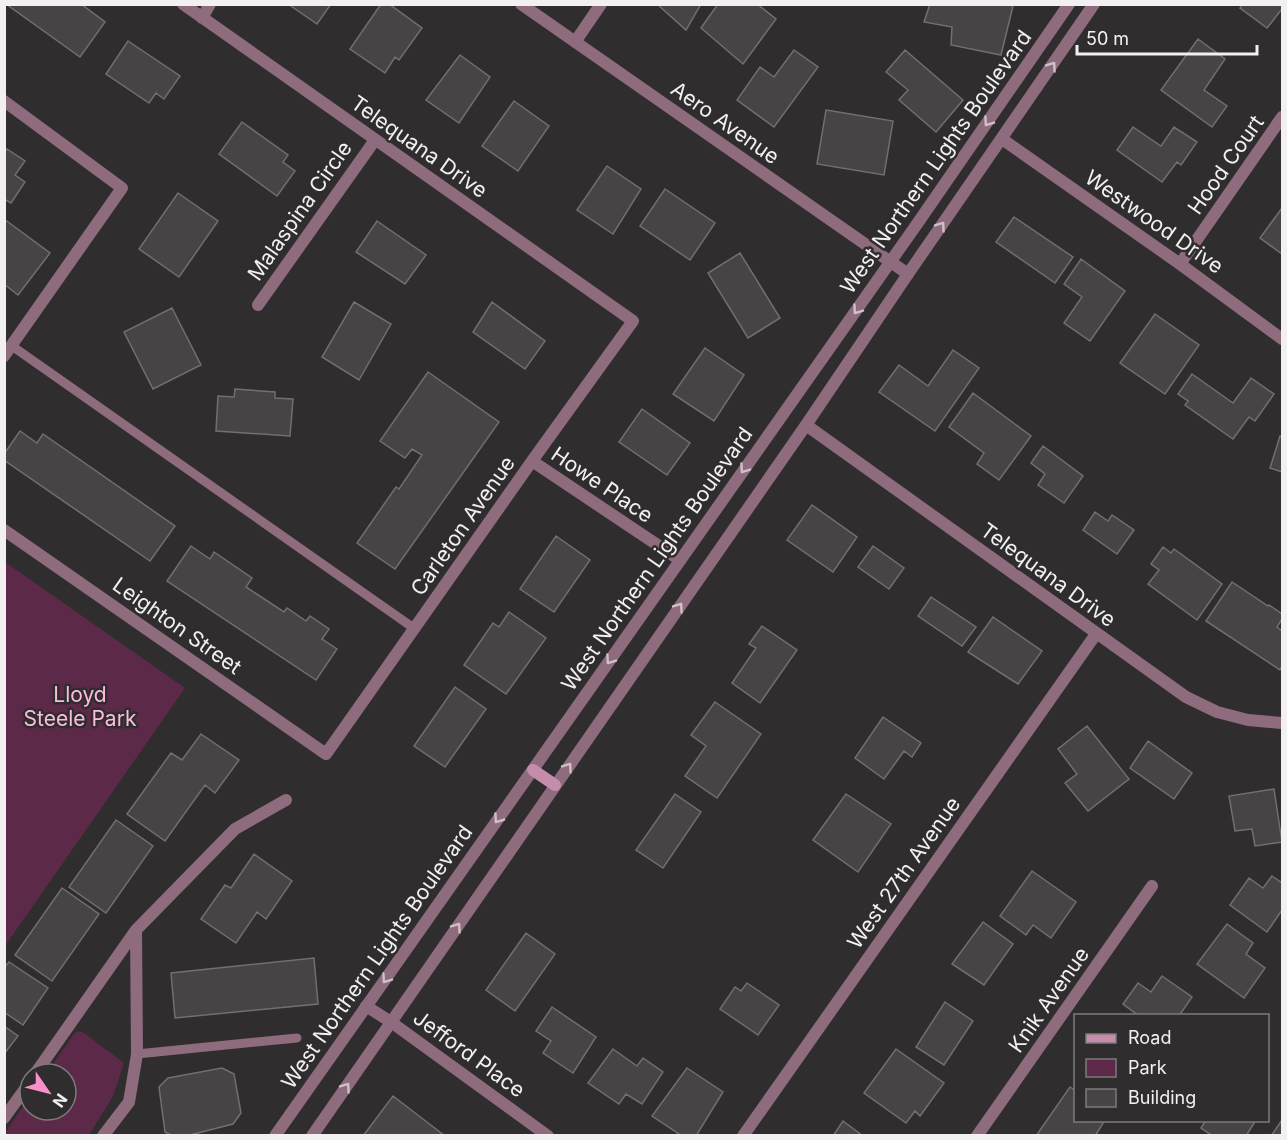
<svg xmlns="http://www.w3.org/2000/svg" width="1287" height="1140" viewBox="0 0 1287 1140" font-family="Inter,sans-serif">
<style>
.green{fill:#5d2948}
.building{fill:#464445;stroke:#716f70;stroke-width:1.5}
.lines{fill:none;stroke-linecap:round;stroke-linejoin:round}
.service{stroke:#8f6b7e;stroke-width:9}
.minor{stroke:#8f6b7e;stroke-width:12}
.tertiary{stroke:#8f6b7e;stroke-width:12}
.secondary{stroke:#c58dab;stroke-width:12}
.oneway{stroke:#cfc1c9}
.labels{text-anchor:middle;stroke-width:5;stroke-linejoin:round;paint-order:stroke}
.street-label{font-size:21px;fill:#f2f0f1;stroke:#2f2d2e}
.park-label{font-size:21px;fill:#fdbbde;stroke:#2f2d2e}
</style>
<rect width="100%" height="100%" fill="#2f2d2e"/>
<path class="green" d="M5 562 185 688 5 946Z
M78 1031 84 1033 124 1063 113 1096 91 1132 89 1136 5 1135V1133L30 1096V1110H66V1074H46L74 1034Z"/>
<path class="building" d="M6 4H81L105 22 80 57Z
M288 4H331L317 24Z
M381 4H389L422 28 399 60 395 57 385 73 350 49Z
M657 4H701L686 30Z
M718 4H757L776 19 743 64 701 28Z
M930 4H1005L1013 6 1001 55 951 45 952 27 924 22Z
M1243 4H1282V9L1267 28 1240 8Z
M1198 39 1225 59 1204 90 1227 106 1212 127 1161 90Z
M128 41 180 76 164 99 156 93 149 103 106 74Z
M794 50 818 67 774 127 737 100 760 67 774 77Z
M905 50 963 100 936 132 899 100 908 90 886 72Z
M460 55 490 77 459 123 426 100Z
M514 101 549 126 518 171 482 146Z
M826 110 893 121 884 175 817 164Z
M242 122 288 155 283 162 295 171 277 196 219 154Z
M1133 127 1161 146 1174 127 1197 142 1181 165 1177 162 1162 182 1117 150Z
M7 149 25 161 15 175 25 182 11 203 4 199V153Z
M607 166 641 189 613 234 577 210Z
M665 189 715 223 690 260 640 226Z
M178 193 218 221 179 277 139 249Z
M1282 208V254L1260 238Z
M1014 217 1073 257 1055 283 996 242Z
M4 219 50 253 18 295 4 284Z
M377 221 426 255 405 284 356 252Z
M740 253 780 318 748 338 708 273Z
M1081 259 1125 291 1090 341 1064 323 1082 297 1064 284Z
M354 302 391 324 359 380 322 357Z
M492 302 545 341 525 369 473 332Z
M172 308 201 365 153 389 124 332Z
M1155 314 1199 345 1165 394 1120 363Z
M705 348 744 375 714 421 673 394Z
M953 350 979 368 935 431 879 392 899 365 928 386Z
M428 372 499 422 395 569 357 543 396 487 399 489 422 455 412 449 405 458 380 441Z
M1192 374 1233 403 1251 378 1274 394 1255 421 1249 417 1233 439 1185 405 1188 401 1178 394Z
M235 389 275 392V398L293 399 290 436 216 431 218 396 234 397Z
M973 393 1031 436 999 480 977 464 984 453 949 427Z
M642 409 690 443 667 475 619 442Z
M20 431 37 443 43 434 175 526 150 561 4 460V454Z
M1280 436 1282 437V472L1270 468Z
M1043 446 1083 476 1064 503 1038 485 1045 474 1031 463Z
M812 505 857 537 833 572 787 540Z
M1095 512 1108 521 1112 515 1134 530 1117 554 1083 530Z
M556 536 590 560 554 612 520 589Z
M191 546 210 559 214 552 252 578 246 587 284 612 287 608 306 621 310 616 329 629 322 639 337 649 316 680 167 581Z
M873 546 904 568 889 589 858 567Z
M1163 547 1171 553 1174 549 1222 584 1197 620 1148 584 1159 570 1151 564Z
M1232 582 1268 606 1269 605 1282 614V619L1277 627 1282 631V666L1280 670 1206 621Z
M931 597 976 627 962 646 918 616Z
M509 612 546 638 506 694 464 665 493 623 499 627Z
M993 617 1042 651 1018 684 968 652Z
M762 626 797 650 760 703 732 683 756 648 749 644Z
M455 687 486 709 445 767 414 746Z
M715 702 761 734 717 798 685 776 706 746 691 735Z
M883 717 921 743 912 757 904 751 884 779 855 758Z
M1087 726 1129 779 1088 811 1065 783 1077 774 1058 749Z
M201 734 239 760 215 793 205 785 165 841 127 814 171 753 182 760Z
M1148 741 1192 773 1174 799 1130 768Z
M1274 789 1282 842 1255 846 1252 829 1235 831 1229 796Z
M675 794 701 812 663 868 636 850Z
M846 794 891 824 858 872 813 840Z
M116 820 153 846 106 913 69 887Z
M254 854 292 881 266 919 257 912 236 943 201 919 225 885 231 888Z
M1032 871 1076 902 1051 938 1033 925 1026 935 1000 916Z
M1272 876 1282 883V910L1267 932 1230 905 1249 878 1263 888Z
M62 888 99 914 52 981 15 955Z
M983 922 1013 944 984 985 952 964Z
M1227 924 1253 943 1246 954 1265 968 1244 998 1197 964Z
M526 933 555 954 515 1011 486 990Z
M314 958 318 1004 175 1018 171 973Z
M9 962 48 988 23 1025 4 1012V968Z
M1162 976 1192 997 1179 1016H1139L1123 1004 1138 983 1151 992Z
M747 983 779 1005 758 1035 720 1009 735 987 741 991Z
M945 1002 973 1021 944 1065 916 1047Z
M552 1007 596 1037 573 1073 543 1053 551 1041 536 1031Z
M4 1026 18 1036 4 1054Z
M613 1049 637 1066 643 1058 663 1072 642 1104 626 1094 619 1104 588 1083Z
M896 1049 944 1083 920 1116 915 1111 906 1123 864 1093Z
M222 1068 234 1074 241 1113 233 1124 186 1136H173L165 1132 159 1087 168 1078Z
M687 1068 723 1092 696 1136H682L652 1116Z
M1070 1087 1076 1091V1120H1105L1095 1136H1036Z
M393 1096 445 1136H363Z
M1206 1120H1256L1246 1136H1213L1201 1128Z
M1282 1120V1136H1271Z
M843 1121 863 1136H833Z"/>
<g class="lines">
<path class="service" d="M12 346 415 629
M137 1054 297 1038"/>
<path class="minor" d="M521 4 908 274
M202 18 210 4
M575 42 601 4
M4 101 122 188 4 356
M1002 139 1180 264 1282 339
M1180 264 1282 117
M258 305 375 140
M806 425 1186 697 1217 712 1248 720 1282 723
M532 461 680 560
M4 530 326 754 532 461 633 321 183 4
M366 1006 391 1022 548 1136
M35 1074 136 930 235 829 286 800
M4 1118 30 1082
M103 1136 129 1102 137 1054 136 930
M743 1136 1096 634
M977 1136 1152 886"/>
<path class="tertiary" d="M275 1136 917 224 1069 4
M312 1136 806 425 908 274 1094 4"/>
<path class="secondary" d="M533 770 555 785"/>
</g>
<defs><path id="oneway-chevron" d="M-2-3.5L2.5 0L-2 3.5" fill="none" stroke-width="1.6" stroke-linecap="round" stroke-linejoin="round" transform="scale(1.5)"/></defs>
<g class="oneway">
<use href="#oneway-chevron" transform="translate(1052 66) rotate(-55)"/>
<use href="#oneway-chevron" transform="translate(988 122) rotate(125)"/>
<use href="#oneway-chevron" transform="translate(941 226) rotate(-55)"/>
<use href="#oneway-chevron" transform="translate(857 310) rotate(125)"/>
<use href="#oneway-chevron" transform="translate(744 469) rotate(125)"/>
<use href="#oneway-chevron" transform="translate(679 607) rotate(-55)"/>
<use href="#oneway-chevron" transform="translate(610 660) rotate(125)"/>
<use href="#oneway-chevron" transform="translate(568 767) rotate(-55)"/>
<use href="#oneway-chevron" transform="translate(498 819) rotate(125)"/>
<use href="#oneway-chevron" transform="translate(457 927) rotate(-55)"/>
<use href="#oneway-chevron" transform="translate(386 979) rotate(125)"/>
<use href="#oneway-chevron" transform="translate(346 1087) rotate(-55)"/>
</g>
<g class="labels">
<g class="street-label">
<text transform="translate(725 123) rotate(35)" y="7">Aero Avenue</text>
<text transform="translate(419 147) rotate(35)" y="7">Telequana Drive</text>
<text transform="translate(936 162) rotate(-55)" y="7">West Northern Lights Boulevard</text>
<text transform="translate(1226 165) rotate(-55)" y="7">Hood Court</text>
<text transform="translate(300 211) rotate(-55)" y="7">Malaspina Circle</text>
<text transform="translate(1154 222) rotate(35)" y="7">Westwood Drive</text>
<text transform="translate(602 485) rotate(34)" y="7">Howe Place</text>
<text transform="translate(463 526) rotate(-55)" y="7">Carleton Avenue</text>
<text transform="translate(657 559) rotate(-55)" y="7">West Northern Lights Boulevard</text>
<text transform="translate(1048 575) rotate(36)" y="7">Telequana Drive</text>
<text transform="translate(177 626) rotate(35)" y="7">Leighton Street</text>
<text transform="translate(904 873) rotate(-55)" y="7">West 27th Avenue</text>
<text transform="translate(377 957) rotate(-55)" y="7">West Northern Lights Boulevard</text>
<text transform="translate(1049 1000) rotate(-55)" y="7">Knik Avenue</text>
<text transform="translate(469 1054) rotate(36)" y="7">Jefford Place</text>
</g>
<g class="park-label">
<text x="80" y="702">Lloyd<tspan x="80" dy="24">Steele Park</tspan></text>
</g>
</g>
<rect width="1287" height="1140" fill="none" stroke="#f2f0f1" stroke-width="12"/>
<rect x="1074" y="1014" width="195" height="108" fill="#2f2d2e" stroke="#7d7b7c" stroke-width="1.5"/>
<rect x="1086" y="1034" width="30" height="9" fill="#c58dab" stroke="#7d7b7c" stroke-width="1.5"/>
<text x="1128" y="1044" font-size="18" fill="#f2f0f1">Road</text>
<rect x="1086" y="1059" width="30" height="18" fill="#5d2948" stroke="#7d7b7c" stroke-width="1.5"/>
<text x="1128" y="1074" font-size="18" fill="#f2f0f1">Park</text>
<rect x="1086" y="1089" width="30" height="18" fill="#464445" stroke="#7d7b7c" stroke-width="1.5"/>
<text x="1128" y="1104" font-size="18" fill="#f2f0f1">Building</text>
<g transform="translate(48 1092) rotate(125)"><circle r="28" fill="#2f2d2e" stroke="#7d7b7c" stroke-width="1.5"/>
<path d="M0-4.5L10 22L0 15L-10 22Z" fill="#f890cb"/>
<text y="-9" font-size="16" font-weight="bold" text-anchor="middle" fill="#f2f0f1">N</text>
</g>
<path d="M1077 45v9h180v-9" fill="none" stroke="#f2f0f1" stroke-width="3"/>
<text x="1086" y="45" font-size="18" fill="#f2f0f1" stroke="#2f2d2e" stroke-width="4.5" paint-order="stroke">50 m</text>
</svg>
